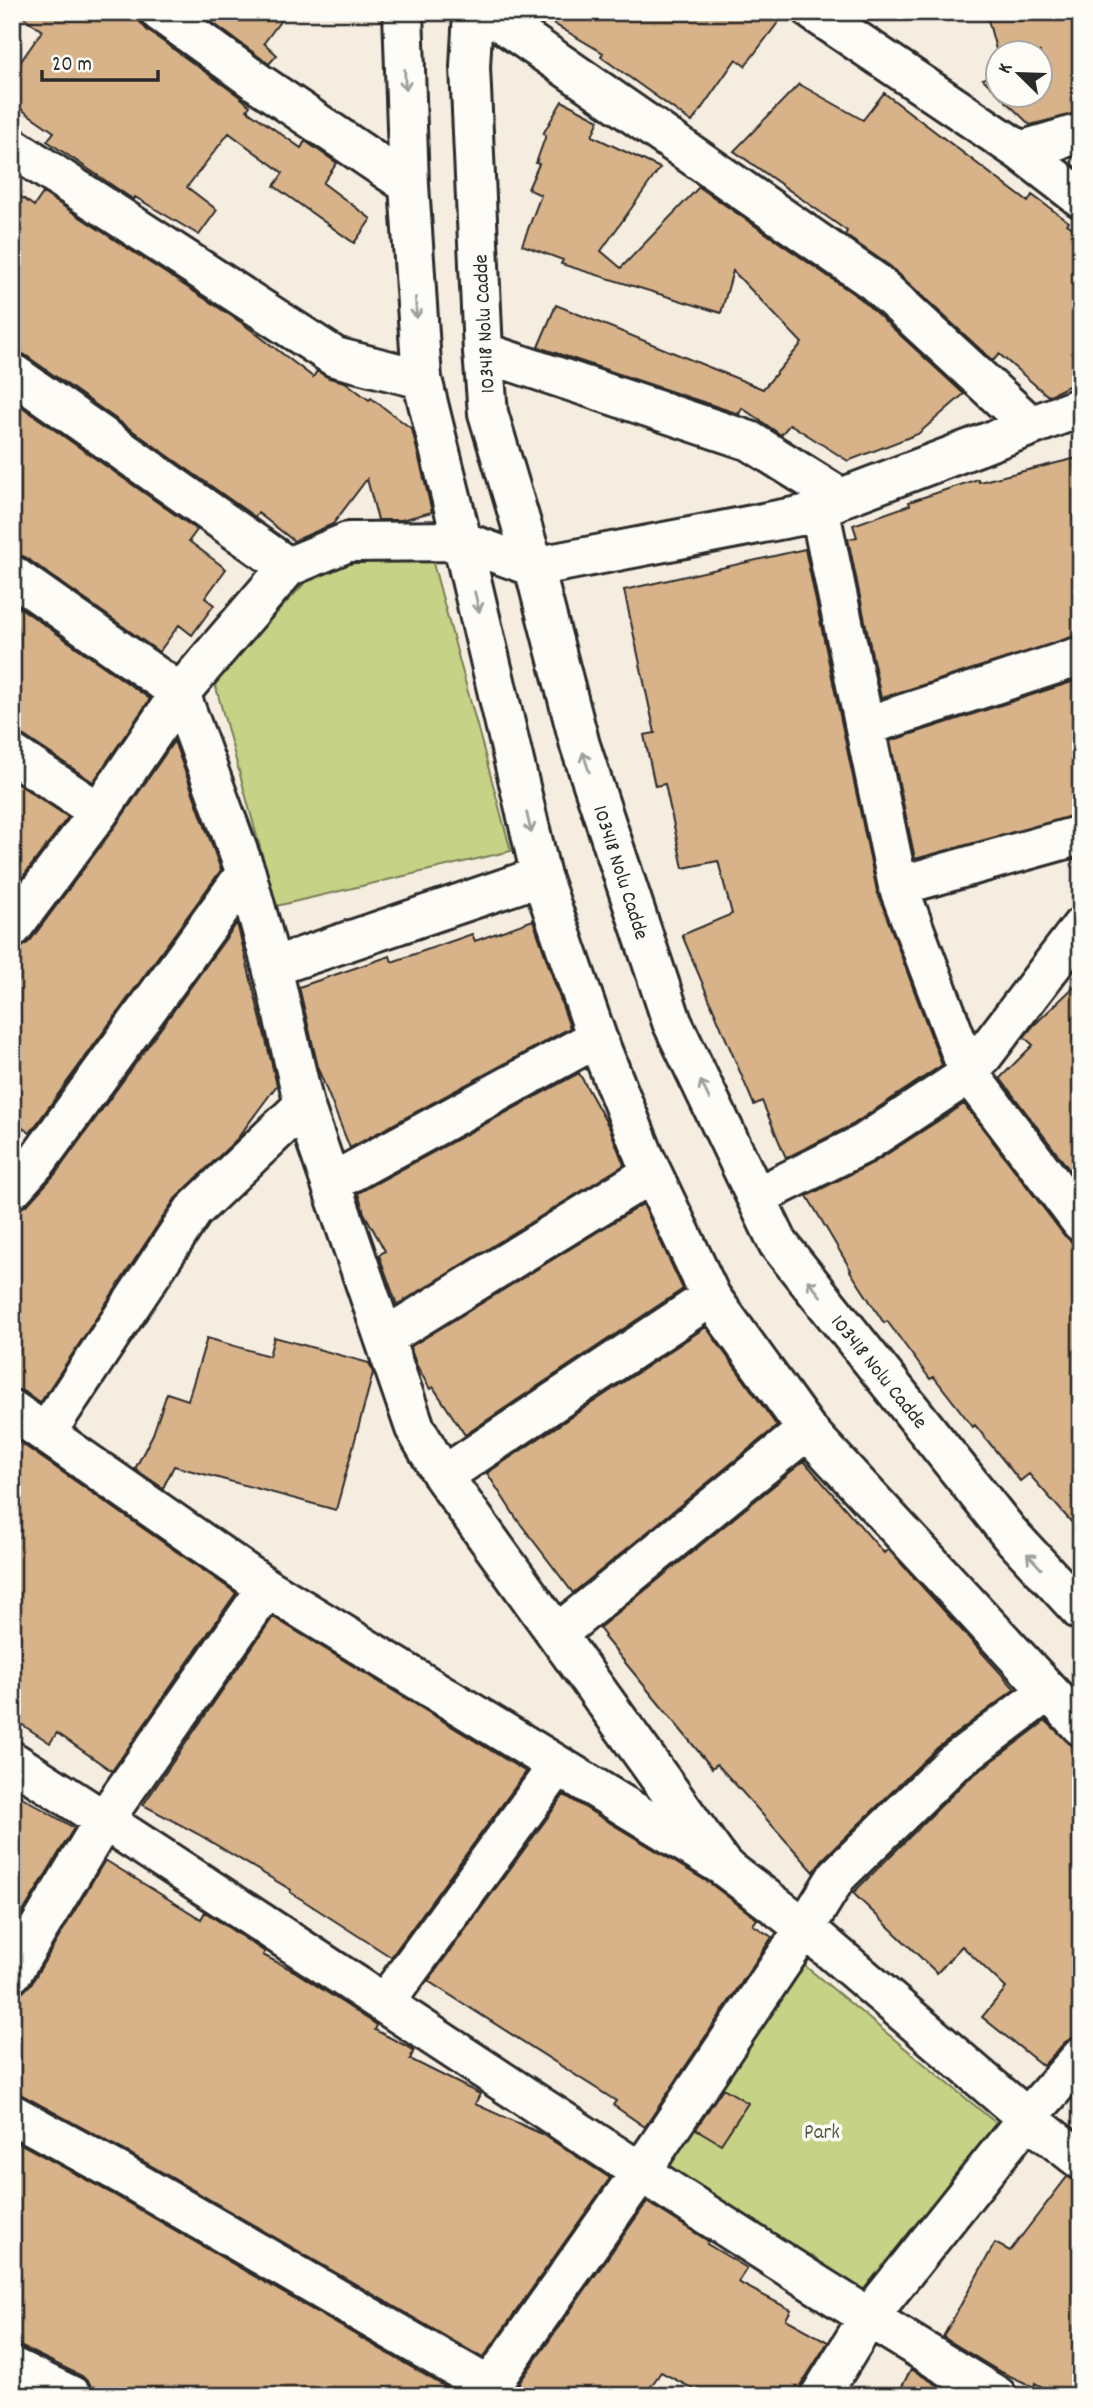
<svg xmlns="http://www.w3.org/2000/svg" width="1093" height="2408" viewBox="0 0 1093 2408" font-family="Dekko,sans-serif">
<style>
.green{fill:#c6d285;stroke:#787e58;stroke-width:2}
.building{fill:#d8b289;stroke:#2b2b2b;stroke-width:2}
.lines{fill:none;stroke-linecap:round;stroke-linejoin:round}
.street-casing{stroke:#2b2b2b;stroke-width:44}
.street{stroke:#fdfcf7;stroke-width:38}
.oneway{stroke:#9e9e9b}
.labels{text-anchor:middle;stroke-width:7;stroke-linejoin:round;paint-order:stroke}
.street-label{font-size:21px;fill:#2b2b2b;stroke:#fdfcf7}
.park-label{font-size:21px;fill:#5a5d46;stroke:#fdfcf7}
</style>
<rect width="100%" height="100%" fill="#f6ede1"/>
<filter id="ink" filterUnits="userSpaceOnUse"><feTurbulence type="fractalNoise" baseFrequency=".0143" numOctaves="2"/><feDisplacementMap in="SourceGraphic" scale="14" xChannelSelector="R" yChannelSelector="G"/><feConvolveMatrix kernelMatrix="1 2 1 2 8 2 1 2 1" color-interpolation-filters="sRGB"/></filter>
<g filter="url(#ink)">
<path class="green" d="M429 548 511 851 276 906 214 680 316 571Z
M793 1956 996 2123 867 2300 658 2164Z"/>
<path class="building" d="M17 12H139L140 22 147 30 240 97 250 106 247 110 301 148 305 141 337 163 323 183 371 219 354 243 274 186 283 173 229 133 187 187 217 210 199 235 135 197 134 200 47 141 54 132 12 103V74L42 31Z
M198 12H287L264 43 277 55 269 64Z
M534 12H786L745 66 736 59 692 122 601 57 603 53Z
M986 12H1075L1081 35V112L1030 125 983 79 998 72V94H1040V52H998V57Z
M799 84 863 120 884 93 1028 202 1032 195 1069 222 1067 224 1081 234V380L1048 396 999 354 993 361 890 266 845 235 847 231 734 151Z
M562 101 599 120 592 136 660 168 601 251 621 268 699 187 861 299 964 394 918 434 848 461 790 424 781 435 742 408 739 414 538 347 556 305 763 389 802 343 733 271 721 313 561 264 563 260 522 245 541 195 528 189 539 164 536 163 546 135 543 134Z
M12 190 34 206 43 193 242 323 313 377 317 371 329 378 345 382 369 400 371 398 412 429 432 512 401 520H378L367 479 333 524 294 541 258 513 255 517 25 355 14 351 12 350Z
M12 400 197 530 189 541 226 569 205 598 214 605 192 635 179 625 159 652 25 557 12 553Z
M1081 457V635L881 698 848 539 857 537 853 525 910 505 909 502 978 479 979 482Z
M805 549 877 891 942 1065 852 1125 786 1158 762 1101 754 1105 682 935 732 914 718 861 683 868 665 784 655 786 644 735 655 733 624 590Z
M12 602 150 699 93 782 24 736 12 732Z
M1081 679V814L915 859 890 741Z
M174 741 221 870 30 1133 12 1121V949L21 948 30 941 117 824Z
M12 780 68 817 12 891Z
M533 920 570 1028 350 1148 319 1071 299 987 390 956 392 962 472 934 475 941Z
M237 923 277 1085 237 1139 175 1199 40 1403 25 1392 12 1388V1210L19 1209 28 1204 56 1173Z
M1081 980V1185L1000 1078 1033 1045 1024 1037 1033 1026Z
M579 1073 610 1129 624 1165 397 1305 379 1255 385 1251 364 1213 358 1193Z
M964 1104 1064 1235 1072 1242 1081 1243V1533L1029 1474 1020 1481 975 1425 973 1427 934 1377 930 1379 887 1321 884 1323 850 1271 851 1270 807 1196 875 1162Z
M643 1204 683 1289 465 1435 433 1387 430 1389 417 1366 410 1347Z
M706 1327 777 1426 573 1593 516 1518 487 1473Z
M274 1337 369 1363 373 1373 336 1510 174 1466 163 1488 135 1469 153 1434 167 1393 188 1400 207 1338 269 1356Z
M12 1437 236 1593 112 1771 57 1733 50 1743 12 1718Z
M804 1461 884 1553 888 1549 1015 1689 937 1748 822 1860 814 1872 717 1764 712 1768 604 1637 605 1636 599 1628Z
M273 1617 526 1772 391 1957 290 1892 291 1890 198 1834 143 1805Z
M1044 1722H1047L1081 1754V2031L1077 2036 1065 2042 1043 2066 982 2017 1006 1988 962 1946 937 1973 853 1893 966 1781Z
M12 1791 74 1828 12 1930Z
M564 1795 711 1884 757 1919 753 1925 772 1937 645 2127 613 2105 616 2101 428 1981Z
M105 1860 201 1919 205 1912 265 1952 263 1955 294 1971 377 2025 375 2030 414 2050 410 2059 480 2094 475 2104 542 2134 610 2178 483 2358 131 2154 22 2095 12 2092V1995L23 1992 31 1984Z
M723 2088 748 2103 721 2144 696 2129Z
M12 2139 109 2192 461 2396H94L90 2384 82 2376 22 2347 12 2345Z
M1067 2177 1081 2181V2396H1059L1035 2383 1034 2387 997 2370 943 2337 995 2243 1010 2251Z
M647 2202 708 2241 707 2244 747 2268 738 2282 791 2310 786 2319 828 2342 801 2385 798 2396H707L661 2372 644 2396H510Z
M911 2369 955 2396H897Z"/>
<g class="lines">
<defs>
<path id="street" d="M160 12 257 82 409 185
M403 12 409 185 422 379 462 541 541 876 597 1038 644 1156 711 1297 807 1430 1081 1726
M473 12 470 67 483 352 488 413 534 567 580 745 672 1022 778 1243 1009 1533 1081 1611
M486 12 875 282 1031 426
M814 12 1020 151 1081 198
M12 147 335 357 422 379
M1020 151 1081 133
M483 352 750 441 841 498
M12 373 288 567
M820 512 898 886 969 1074 1081 1222
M12 575 180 693 246 873 272 967 304 1105 415 1428 443 1476 723 1866
M866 726 1081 656
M12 754 99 812
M898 886 1081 835
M12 928 99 812 180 693 288 567 348 542 462 541 534 567 820 512 841 498 1081 407
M272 967 541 876
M331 1183 597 1038
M12 1189 38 1160 246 873
M756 1197 863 1144 969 1074 1081 927
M384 1338 652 1173
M12 1410 267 1588 723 1866 805 1928 1027 2118 1081 2160
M46 1433 193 1211 304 1105
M443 1476 711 1297
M557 1634 807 1430
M12 1761C341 1971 662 2194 997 2396
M12 1973 104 1820 267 1588
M384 2004 557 1767
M12 2114 120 2173 490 2387
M12 2367 72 2396
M483 2396 640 2173 805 1928 837 1876 952 1764 1048 1691
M820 2396 868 2318 1027 2118 1081 2057"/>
</defs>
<use href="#street" class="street-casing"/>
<use href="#street" class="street"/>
</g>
<defs><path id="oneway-shaft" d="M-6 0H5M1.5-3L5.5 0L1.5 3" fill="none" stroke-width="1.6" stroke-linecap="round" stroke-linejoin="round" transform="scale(1.75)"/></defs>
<g class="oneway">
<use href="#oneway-shaft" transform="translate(405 80) rotate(88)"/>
<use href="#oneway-shaft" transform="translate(416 308) rotate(87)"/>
<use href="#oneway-shaft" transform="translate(477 602) rotate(77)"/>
<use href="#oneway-shaft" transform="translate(586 762) rotate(-108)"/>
<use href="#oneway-shaft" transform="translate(529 823) rotate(77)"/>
<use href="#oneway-shaft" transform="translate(705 1090) rotate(-116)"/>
<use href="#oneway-shaft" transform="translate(814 1288) rotate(-129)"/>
<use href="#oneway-shaft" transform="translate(1034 1561) rotate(-133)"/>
</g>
</g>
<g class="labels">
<g class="street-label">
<text transform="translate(483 324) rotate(-93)" y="7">103418 Nolu Cadde</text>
<text transform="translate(622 872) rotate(72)" y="7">103418 Nolu Cadde</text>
<text transform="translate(880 1371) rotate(51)" y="7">103418 Nolu Cadde</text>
</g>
<g class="park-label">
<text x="822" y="2138">Park</text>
</g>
</g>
<rect width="1093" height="2408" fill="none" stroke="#fdfcf7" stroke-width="42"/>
<rect x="21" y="21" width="1051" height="2366" fill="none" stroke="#2b2b2b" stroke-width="2.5" filter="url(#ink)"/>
<g transform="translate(1019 74) rotate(293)"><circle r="33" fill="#fdfcf7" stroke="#a9a8a5" stroke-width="2"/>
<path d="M0-5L12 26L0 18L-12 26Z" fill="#2b2b2b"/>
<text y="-10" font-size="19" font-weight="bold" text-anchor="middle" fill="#2b2b2b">K</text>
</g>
<path d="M42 70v10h116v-10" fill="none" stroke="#2b2b2b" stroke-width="3.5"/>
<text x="52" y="70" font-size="21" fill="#2b2b2b" stroke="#fdfcf7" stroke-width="5" paint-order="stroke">20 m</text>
</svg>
